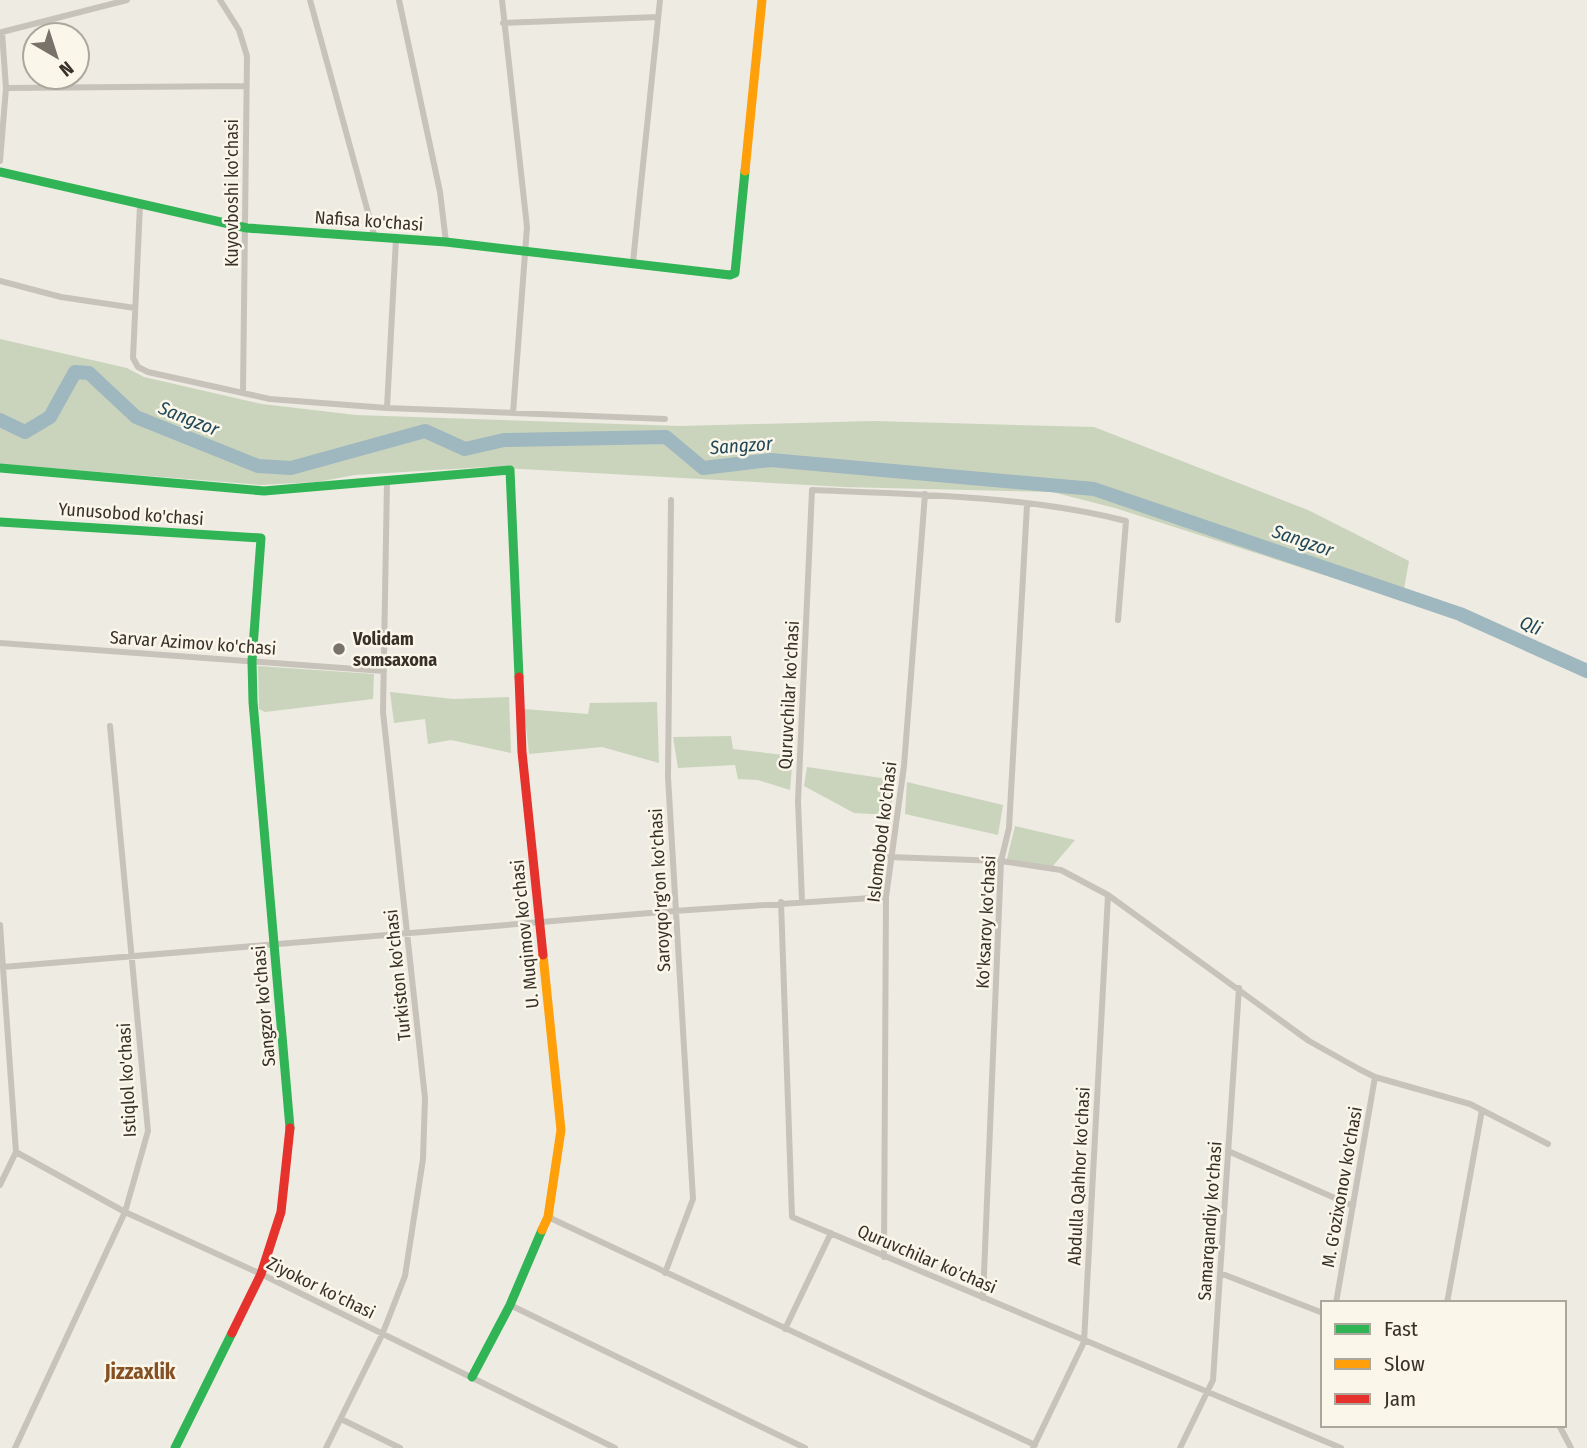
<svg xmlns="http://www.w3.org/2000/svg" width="1587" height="1448" viewBox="0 0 1587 1448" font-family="'Fira Sans Condensed',sans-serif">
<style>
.green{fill:#cad4bd}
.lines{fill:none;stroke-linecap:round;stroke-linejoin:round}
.river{stroke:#9fb7be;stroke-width:14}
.street{stroke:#c7c3bb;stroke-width:6}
.fast{stroke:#30b455;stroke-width:9}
.slow{stroke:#ff9f0a;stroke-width:9}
.jam{stroke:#e5322d;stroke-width:9}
.poi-dot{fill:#78726a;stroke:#faf6ea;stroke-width:2.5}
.labels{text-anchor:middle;stroke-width:5;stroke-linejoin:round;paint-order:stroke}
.street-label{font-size:18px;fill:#383129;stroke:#faf6ea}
.poi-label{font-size:18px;font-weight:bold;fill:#383129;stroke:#faf6ea;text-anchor:start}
.water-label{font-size:19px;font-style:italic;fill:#204858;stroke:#faf6ea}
.quarter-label{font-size:21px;font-weight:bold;fill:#855124;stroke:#faf6ea}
</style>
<rect width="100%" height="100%" fill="#eeebe2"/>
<path class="green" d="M0 339 127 368 144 377 262 404 356 415 680 426 873 421 1094 427 1308 510 1409 561 1402 600 1115 508 1052 492 844 487 486 467 355 475 317 482 261 485 0 464Z
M258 666 374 674 373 699 265 712 259 709Z
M390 692 453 699 509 697 511 753 451 740 428 744 425 719 394 723Z
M657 702 659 763 602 747 529 754 524 709 588 714 590 703Z
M731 736 733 749 793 756 790 790 758 780 738 779 735 765 678 768 673 737Z
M807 767 895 780 890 815 854 813 804 786Z
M907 782 1003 805 998 835 905 814Z
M1015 826 1075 840 1052 867 1007 859Z"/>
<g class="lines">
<path class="river" d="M0 420 25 432 50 417 75 372 89 373 136 417 258 466 291 468 425 431 465 449 504 440 666 437 703 468 771 460 1094 489 1460 614 1587 671"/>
<path class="street" d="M220 0 239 30 247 56 243 392
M310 0 375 238
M399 0 440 192 446 242
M502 0 527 227 513 413
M503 23 658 17
M6 88 246 86
M0 161 6 88 2 32 127 0
M140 205 133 358 138 367 148 372 270 399 387 408 665 419
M633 262 660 0
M0 281 61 297 135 308
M387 408 396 239
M0 643 384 671
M889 857 1001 861 1061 870 1108 895 1309 1041 1359 1069 1375 1077 1470 1104 1548 1144
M802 901 798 801 812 490C912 494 1030 496 1126 521L1118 620
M781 902 792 1217 1341 1448
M0 925 16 1152 0 1185
M3 967 674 911 886 897
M1228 1151 1353 1206
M16 1152 125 1212 261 1274 615 1448
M548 1217 1035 1445
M884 1257 886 897 904 766 925 494
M665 1273 693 1199 668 777 671 500
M1220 1273 1323 1313
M983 1298 1001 861 1009 828 1027 505
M1336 1303 1375 1077
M1447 1303 1482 1110
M510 1305 805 1448
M785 1329 831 1233
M341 1419 400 1448
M1559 1425 1571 1448
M15 1448 125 1212 148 1131 110 726
M326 1448 382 1335 405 1276 423 1159 425 1098 383 712 387 481
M1033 1448 1084 1342 1108 895
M1180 1448 1213 1380 1239 988"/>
<path class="fast" d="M0 172 247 228 446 242 730 275 735 273 745 171
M0 468 264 491 510 470 519 677
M0 522 261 538 252 661 253 702 290 1128
M472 1377 510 1305 542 1230
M175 1448 232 1333"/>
<path class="slow" d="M745 171 762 0
M542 1230 548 1217 561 1130 543 955"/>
<path class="jam" d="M519 677 522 752 543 955
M232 1333 261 1274 281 1212 290 1128"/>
</g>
<circle class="poi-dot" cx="339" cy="649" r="7"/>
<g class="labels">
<g class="street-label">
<text transform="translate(232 193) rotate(-90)" y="6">Kuyovboshi ko'chasi</text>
<text transform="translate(369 221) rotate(4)" y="6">Nafisa ko'chasi</text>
<text transform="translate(131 514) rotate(4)" y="6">Yunusobod ko'chasi</text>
<text transform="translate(193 643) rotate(4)" y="6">Sarvar Azimov ko'chasi</text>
<text transform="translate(789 695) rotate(-87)" y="6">Quruvchilar ko'chasi</text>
<text transform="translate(882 832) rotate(-83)" y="6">Islomobod ko'chasi</text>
<text transform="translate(660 890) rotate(-93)" y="6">Saroyqo'rg'on ko'chasi</text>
<text transform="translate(986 922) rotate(-87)" y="6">Ko'ksaroy ko'chasi</text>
<text transform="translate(525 934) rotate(-96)" y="6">U. Muqimov ko'chasi</text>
<text transform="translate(398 975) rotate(-96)" y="6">Turkiston ko'chasi</text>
<text transform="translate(264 1006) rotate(-95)" y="6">Sangzor ko'chasi</text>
<text transform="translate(127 1080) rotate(-93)" y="6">Istiqlol ko'chasi</text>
<text transform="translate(1079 1176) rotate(-87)" y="6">Abdulla Qahhor ko'chasi</text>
<text transform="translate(1342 1187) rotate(-80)" y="6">M. G'ozixonov ko'chasi</text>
<text transform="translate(1210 1221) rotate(-86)" y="6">Samarqandiy ko'chasi</text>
<text transform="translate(927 1259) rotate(23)" y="6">Quruvchilar ko'chasi</text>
<text transform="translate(321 1288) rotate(26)" y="6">Ziyokor ko'chasi</text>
</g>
<g class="poi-label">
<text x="353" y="645">Volidam<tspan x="353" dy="21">somsaxona</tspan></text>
</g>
<g class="water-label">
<text transform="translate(189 418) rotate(22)" y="7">Sangzor</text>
<text transform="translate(741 445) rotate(-4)" y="7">Sangzor</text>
<text transform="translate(1303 540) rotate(19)" y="7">Sangzor</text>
<text transform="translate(1531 625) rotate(24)" y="7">Qli</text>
</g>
<g class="quarter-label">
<text x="140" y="1379">Jizzaxlik</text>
</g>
</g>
<rect x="1321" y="1301" width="245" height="126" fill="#faf6ea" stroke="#aca79d" stroke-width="2"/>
<rect x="1335" y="1324" width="35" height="10" fill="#30b455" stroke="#aca79d" stroke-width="2"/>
<text x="1384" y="1336" font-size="21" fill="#383129">Fast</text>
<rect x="1335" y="1359" width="35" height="10" fill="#ff9f0a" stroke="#aca79d" stroke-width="2"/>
<text x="1384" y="1371" font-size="21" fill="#383129">Slow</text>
<rect x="1335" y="1394" width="35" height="10" fill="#e5322d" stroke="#aca79d" stroke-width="2"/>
<text x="1384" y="1406" font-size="21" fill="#383129">Jam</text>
<g transform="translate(56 56) rotate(141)"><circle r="33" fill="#faf6ea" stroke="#aca79d" stroke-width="2"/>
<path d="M0-5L12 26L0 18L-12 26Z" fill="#78726a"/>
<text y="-10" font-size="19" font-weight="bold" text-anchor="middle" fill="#383129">N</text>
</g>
</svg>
